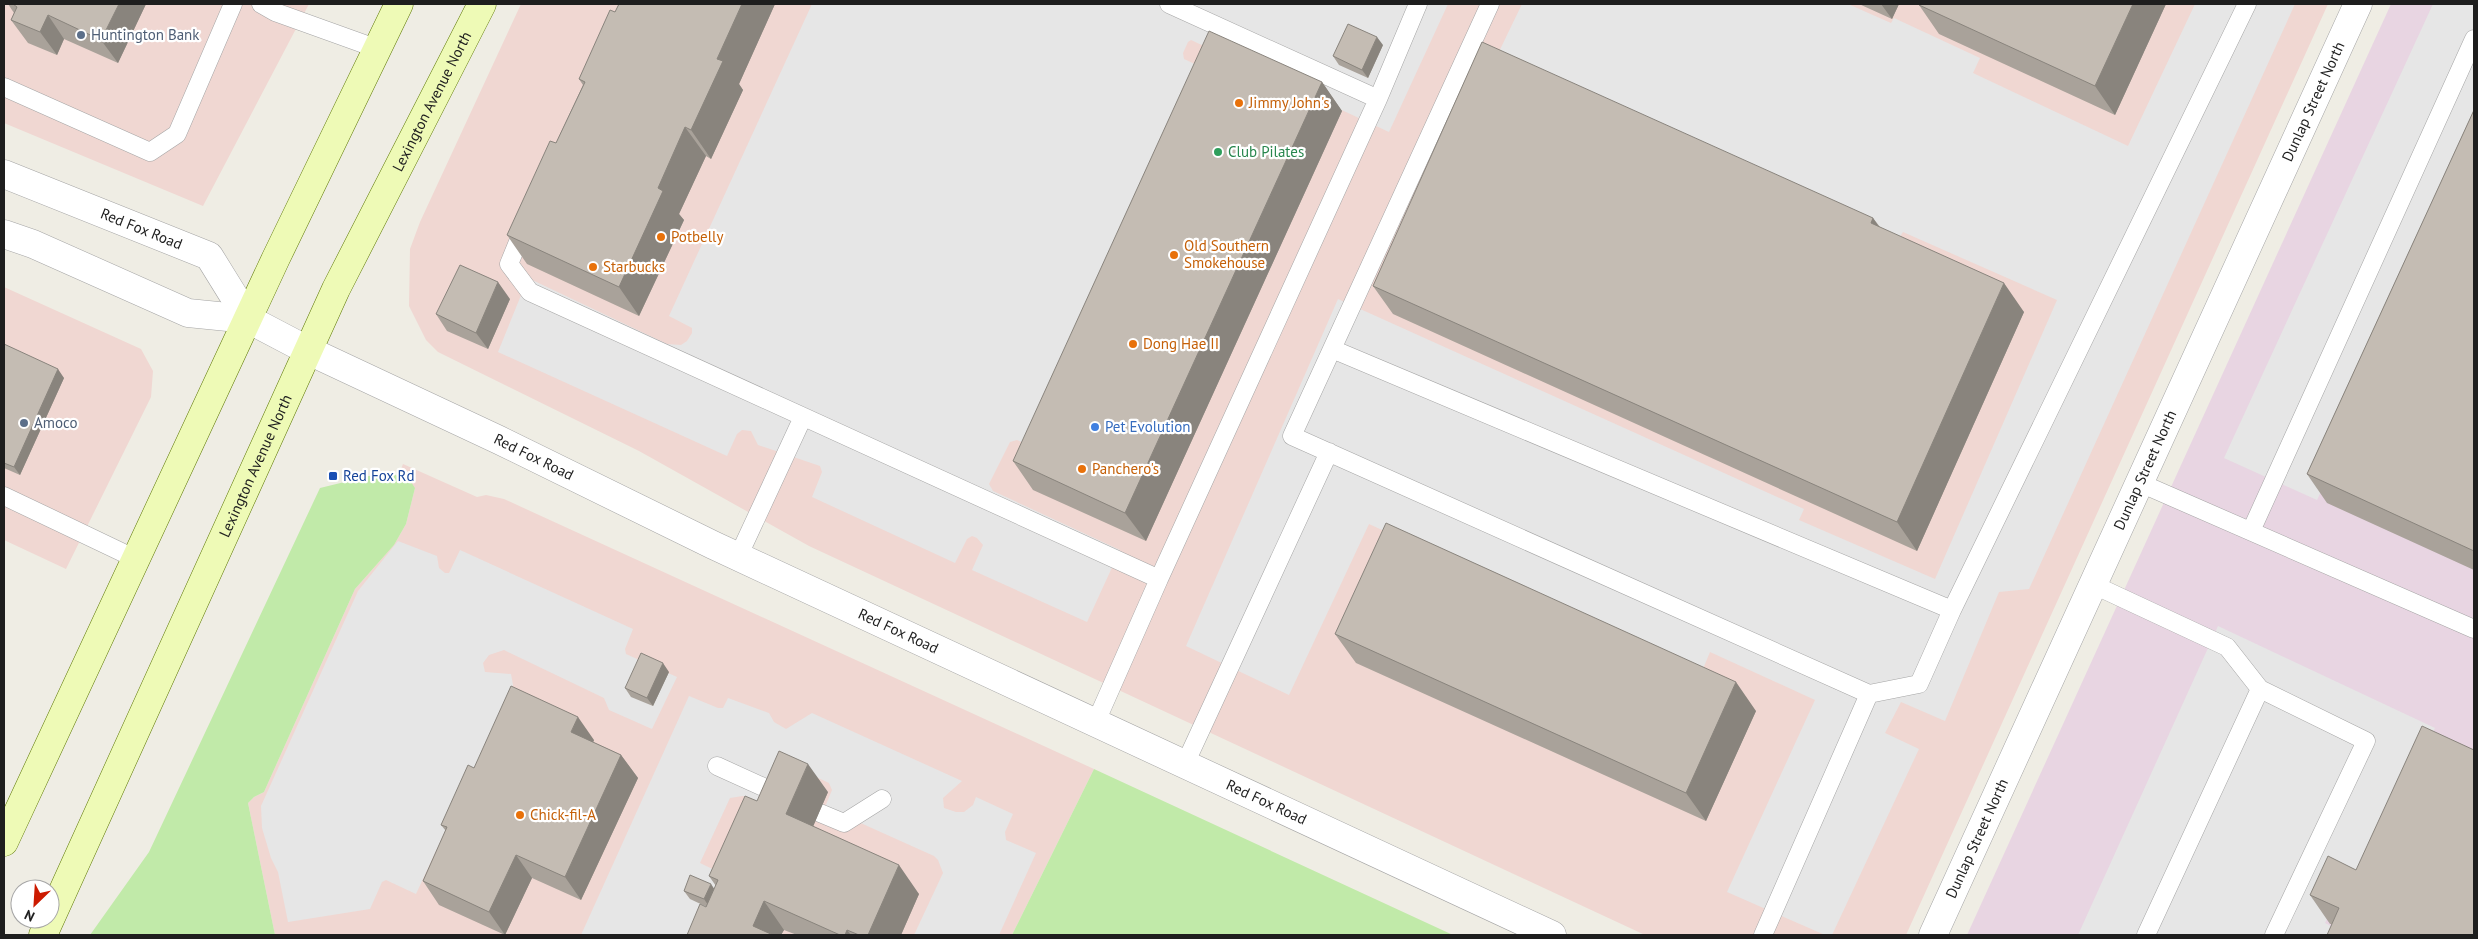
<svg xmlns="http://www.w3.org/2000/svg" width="2478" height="939" viewBox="0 0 2478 939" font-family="'PT Sans',sans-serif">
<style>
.commercial{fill:#f0d7d2}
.industrial{fill:#e8d5e2}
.grass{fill:#c1eaa9}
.parking{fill:#e6e6e6}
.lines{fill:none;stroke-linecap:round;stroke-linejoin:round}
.service-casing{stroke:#a5a5a5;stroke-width:19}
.minor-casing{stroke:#a5a5a5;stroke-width:29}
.secondary-casing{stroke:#5c7703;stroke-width:29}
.service{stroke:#fff;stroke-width:18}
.minor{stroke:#fff;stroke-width:28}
.secondary{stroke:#eefab6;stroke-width:28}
.wall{fill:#a9a29a}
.shaded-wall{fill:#89847d}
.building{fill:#c4bcb3;stroke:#89847d}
.service-dot{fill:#5c6f8a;stroke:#fff;stroke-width:2}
.food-dot{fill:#e8710a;stroke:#fff;stroke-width:2}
.leisure-dot{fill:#2e9e5b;stroke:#fff;stroke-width:2}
.shop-dot{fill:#3f7fe0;stroke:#fff;stroke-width:2}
.transit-dot{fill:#1a4fb4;stroke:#fff;stroke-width:2}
.labels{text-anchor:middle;stroke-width:4.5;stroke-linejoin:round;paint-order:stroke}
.service-label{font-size:15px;fill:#4e5e75;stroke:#fff;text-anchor:start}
.street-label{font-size:15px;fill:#1e1e1e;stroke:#fff}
.food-label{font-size:15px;fill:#c56008;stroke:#fff;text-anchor:start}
.leisure-label{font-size:15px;fill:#27864d;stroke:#fff;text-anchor:start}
.shop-label{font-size:15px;fill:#366cbe;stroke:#fff;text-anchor:start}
.transit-label{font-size:15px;fill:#164399;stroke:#fff;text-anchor:start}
</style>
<rect width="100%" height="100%" fill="#efede4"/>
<path class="commercial" d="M4 4H309L203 206 4 123Z
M521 4H2328L1906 935H1645L809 546 639 451 438 352 426 340 409 306 410 249 420 222Z
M4 287 141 349 153 371 151 397 66 569 4 540Z
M403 464 477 497 486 495 504 499 1094 769 1012 935H275L248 803 254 797 264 792 355 589 394 545 406 524 415 488 405 478 398 476Z"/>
<path class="industrial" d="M2391 4H2474V935H1967Z"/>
<path class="grass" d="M391 473 411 482 415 488 406 524 394 545 355 589 264 792 254 797 248 803 275 935H90L149 852 320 488 369 476Z
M1094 769 1453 935H1012Z"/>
<path class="parking" d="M812 4H1448L1389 132 1191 40 1188 42 1183 53 1184 59 1212 72 1039 450 1017 440 1010 442 989 484 993 491 1120 550 1087 622 972 570 983 545 977 538 972 536 967 539 955 563 812 497 822 472 820 466 758 445 751 431 742 430 737 434 727 456 498 352 528 278 667 344 681 345 687 341 692 333V328L669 316Z
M1522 4H1848L1891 23 1894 18 1980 58 1973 73 2128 146 2195 4H2295L2029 589 1999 592 1945 721 1901 702 1885 733 1919 749 1832 935H1825L1727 892 1815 700 1710 652 1700 676 1369 524 1289 695 1186 646 1338 299 1804 509 1799 520 1935 579 2057 300 1903 232 1895 244 1494 62Z
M2433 4H2474V159L2317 500 2224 458Z
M398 541 437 556 439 568 445 573H449L460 550 633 629 625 649 626 654 677 677 652 729 609 710 604 698 504 650 489 655 483 663 485 672 511 674 513 685 416 894 386 880 382 882 370 909 288 922 278 872 271 858 262 828 261 806 358 591Z
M2218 626 2435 728 2362 886 2346 879 2325 923 2342 932 2340 935H2078Z
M689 696 718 708H723L728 698 769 713 774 722 786 729 812 713 962 781 943 798 944 808 956 812H964L973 805 976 797 1013 814 1005 832 1006 840 1036 853 999 935H914L943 873 938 860 934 856 825 807 832 790 829 783 799 769 772 808 743 796 730 798 700 863 729 877 702 935H581Z"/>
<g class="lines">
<defs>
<path id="service" d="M261 4 275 12 378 49
M1169 4 1378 99 1418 4
M4 87 150 152 177 134 233 4
M525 225 509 264 530 292 1159 579 1095 724
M1332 349 1490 4
M2140 483 2474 629
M4 496 136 559
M2251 531 2474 39
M738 557 803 417
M1159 579 1378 99
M2094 585 2227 647 2260 689 2366 741 2274 935
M1869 694 1919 684 1952 610 2247 4
M1185 764 1329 452
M717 766 783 796
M820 813 844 823 882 799
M1763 935 1869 694 1292 436 1332 349 1952 610
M2146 935 2260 689"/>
<g id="minor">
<path id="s1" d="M4 174 209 256 248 319"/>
<path id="s2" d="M4 234 33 244 188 313 248 319 307 350 499 440 713 545 1552 935"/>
<path id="s3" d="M1933 935 2358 4"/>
</g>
<g id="secondary">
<path d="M4 842 276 258 399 4"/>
<path id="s4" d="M43 935 336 289 482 4"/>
</g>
</defs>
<use href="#service" class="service-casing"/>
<use href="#minor" class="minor-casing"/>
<use href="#secondary" class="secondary-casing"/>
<use href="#service" class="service"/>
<use href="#minor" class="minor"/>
<use href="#secondary" class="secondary"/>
</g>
<path class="wall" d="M8 4H146L118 63 64 39 57 55 28 43 11 20 14 13Z
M619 4H775L739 84 743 90 711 159 706 156 679 214 684 220 639 316 527 264 507 235 556 143 583 85 579 79Z
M1859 4H1899L1892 19Z
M1920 4H2166L2115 115 1939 34 1919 5Z
M1383 45 1368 78 1339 65 1333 56Z
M1322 82 1342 111 1146 541 1033 490 1013 461Z
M2474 110V570L2327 503 2307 474Z
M1873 218 1880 227 2024 312 1917 551 1393 314 1373 286Z
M510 299 488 349 447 331 436 314Z
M4 344 64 378 20 475 4 468Z
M1335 634 1756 711 1706 821 1356 663Z
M669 672 653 706 631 697 625 688Z
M594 740 593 742 621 755 638 778 581 900 532 878 505 935 439 905 423 881 446 831 441 825 474 768Z
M828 792 813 826 919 894 901 935H797L784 930 781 935H687L707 907 690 899 684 891 714 889 716 886 709 876 757 801Z
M2356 870 2332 924H2330L2310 895Z"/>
<path class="shaded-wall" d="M119 4H146L118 63 101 40Z
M742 4H775L739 84 743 90 711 159 691 130 717 59Z
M1881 4H1899L1892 19Z
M2133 4H2166L2115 115 2095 86Z
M48 15 64 39 57 55 40 32Z
M1377 37 1383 45 1368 78 1362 70Z
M1322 82 1342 111 1146 541 1125 513Z
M685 127 706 156 679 214 684 220 639 316 619 287 658 188Z
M1873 218 1893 247 1871 223Z
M498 282 510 299 488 349 476 333Z
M2004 283 2024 312 1917 551 1897 522Z
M58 369 64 378 20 475 14 467Z
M663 663 669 672 653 706 647 698Z
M1736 682 1756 711 1706 821 1686 793Z
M578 717 594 740 588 755 571 732Z
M621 755 638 778 581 900 565 877Z
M808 764 828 792 806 843 786 814Z
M516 855 532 878 505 935 489 912Z
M899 865 919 894 901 935H868Z
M711 884 717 893 710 908 704 899Z
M764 901 784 930 781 935H759L753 926Z
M847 930 851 935H845Z"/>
<path class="building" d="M13 4H119L101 40 48 15 40 32 11 20 17 7Z
M619 4H742L717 59 723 61 691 130 685 127 658 188 663 191 619 287 507 235 550 141 556 143 585 82 579 79 610 10 615 12Z
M1920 4H2133L2095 86 1919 5Z
M1348 24 1377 37 1362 70 1333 56Z
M1209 31 1322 82 1125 513 1013 461Z
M1482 42 1873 218 1871 223 2004 283 1897 522 1373 286Z
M2474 110V551L2307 474Z
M460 265 498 282 476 333 436 314Z
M4 344 58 369 14 467 4 463Z
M1386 523 1736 682 1686 793 1335 634Z
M641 653 663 663 647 698 625 688Z
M511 686 578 717 571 732 621 755 565 877 516 855 489 912 423 881 447 827 441 825 468 765 474 768Z
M2422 726 2474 750V935H2327L2339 908 2310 895 2328 856 2356 870Z
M779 751 808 764 786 814 899 865 868 935H859L847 930 845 935H840L764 901 753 926 773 935H687L700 904 706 907 718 880 709 876 745 796 757 801Z
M690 875 711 884 704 899 684 891Z"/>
<g class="service-dot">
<circle cx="81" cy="35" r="5"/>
<circle cx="24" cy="423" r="5"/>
</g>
<g class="food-dot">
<circle cx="1239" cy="103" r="5"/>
<circle cx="661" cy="237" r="5"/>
<circle cx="1174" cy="255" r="5"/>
<circle cx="593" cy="267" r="5"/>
<circle cx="1133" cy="344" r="5"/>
<circle cx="1082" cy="469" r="5"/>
<circle cx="520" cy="815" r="5"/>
</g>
<circle class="leisure-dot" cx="1218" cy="152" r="5"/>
<circle class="shop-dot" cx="1095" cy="427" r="5"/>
<rect class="transit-dot" x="328" y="471" width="10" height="10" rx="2.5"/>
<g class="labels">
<g class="service-label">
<text x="91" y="40">Huntington Bank</text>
<text x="34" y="428">Amoco</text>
</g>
<g class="street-label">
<text dy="5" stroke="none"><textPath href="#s3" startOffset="916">Dunlap Street North</textPath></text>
<text dy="5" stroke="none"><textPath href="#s4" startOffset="920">Lexington Avenue North</textPath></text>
<text dy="5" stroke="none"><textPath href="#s1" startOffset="148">Red Fox Road</textPath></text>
<text dy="5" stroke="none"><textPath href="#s2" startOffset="578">Red Fox Road</textPath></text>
<text dy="5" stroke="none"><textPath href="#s4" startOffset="515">Lexington Avenue North</textPath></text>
<text dy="5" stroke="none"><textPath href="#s3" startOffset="511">Dunlap Street North</textPath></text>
<text dy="5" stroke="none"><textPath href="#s2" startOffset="982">Red Fox Road</textPath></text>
<text dy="5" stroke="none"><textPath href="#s2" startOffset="1388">Red Fox Road</textPath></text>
<text dy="5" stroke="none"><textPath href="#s3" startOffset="106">Dunlap Street North</textPath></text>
</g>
<g class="food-label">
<text x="1249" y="108">Jimmy John's</text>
<text x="671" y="242">Potbelly</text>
<text x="1184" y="251">Old Southern<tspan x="1184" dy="17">Smokehouse</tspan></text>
<text x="603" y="272">Starbucks</text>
<text x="1143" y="349">Dong Hae II</text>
<text x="1092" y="474">Panchero's</text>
<text x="530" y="820">Chick-fil-A</text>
</g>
<g class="leisure-label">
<text x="1228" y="157">Club Pilates</text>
</g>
<g class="shop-label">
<text x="1105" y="432">Pet Evolution</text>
</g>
<g class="transit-label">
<text x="343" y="481">Red Fox Rd</text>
</g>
</g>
<rect width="2478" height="939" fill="none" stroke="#1e1e1e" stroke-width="10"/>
<g transform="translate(35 904) rotate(205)"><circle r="24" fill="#ffffff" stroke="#a5a5a5"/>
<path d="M0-4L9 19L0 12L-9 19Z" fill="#cc1a00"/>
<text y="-8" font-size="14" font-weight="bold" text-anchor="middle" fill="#1e1e1e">N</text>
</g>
</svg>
